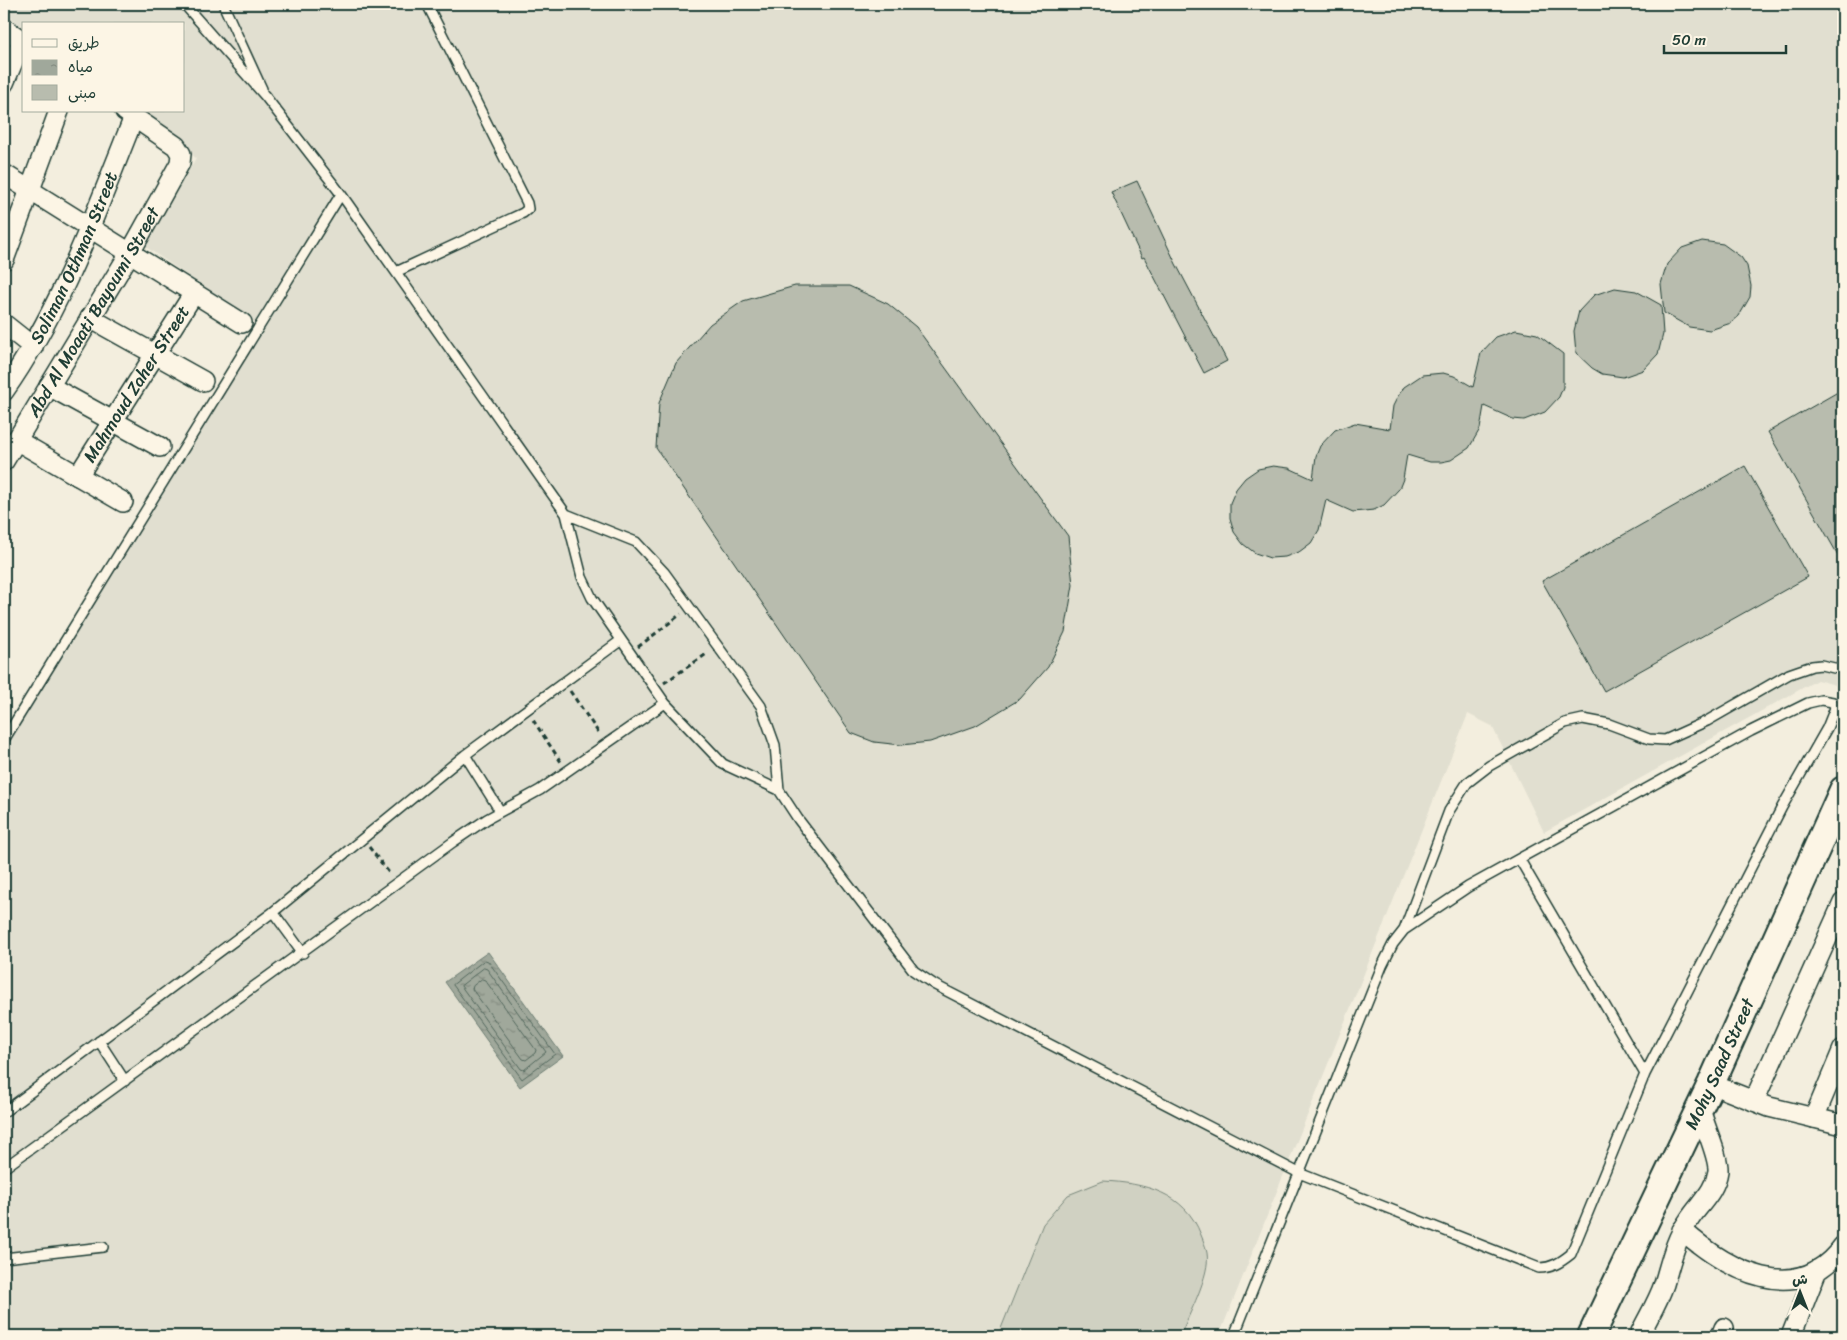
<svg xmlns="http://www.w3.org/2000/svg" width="1847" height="1340" viewBox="0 0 1847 1340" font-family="Sriracha,'Playpen Sans Arabic',sans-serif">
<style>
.built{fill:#e1dfd0}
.garden{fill:#d0d1c2;stroke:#78877b}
.water{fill:url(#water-ripples);stroke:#6c7d72}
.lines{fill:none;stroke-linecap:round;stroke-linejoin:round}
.shore{stroke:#53685d;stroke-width:1}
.building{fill:#b8bcae;stroke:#1f3d34}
.lane-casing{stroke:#1f3d34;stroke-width:12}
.street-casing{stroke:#1f3d34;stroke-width:22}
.secondary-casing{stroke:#1f3d34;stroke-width:30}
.path{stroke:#1f3d34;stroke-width:3;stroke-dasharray:5 4;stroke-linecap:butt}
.lane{stroke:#fcf5e5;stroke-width:9}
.street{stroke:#fcf5e5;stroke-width:19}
.secondary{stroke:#fcf5e5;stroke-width:26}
.labels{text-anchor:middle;stroke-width:4;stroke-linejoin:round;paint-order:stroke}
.street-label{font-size:18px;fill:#1f3d34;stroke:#fcf5e5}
</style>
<defs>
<pattern id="water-ripples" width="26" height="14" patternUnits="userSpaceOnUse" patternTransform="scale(1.25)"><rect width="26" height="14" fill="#a0a89b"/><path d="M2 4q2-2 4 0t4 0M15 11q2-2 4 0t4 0" fill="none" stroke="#828a7f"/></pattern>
</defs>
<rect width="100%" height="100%" fill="#f3eede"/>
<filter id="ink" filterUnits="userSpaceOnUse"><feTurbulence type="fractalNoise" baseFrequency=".02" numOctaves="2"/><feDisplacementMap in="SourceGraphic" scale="10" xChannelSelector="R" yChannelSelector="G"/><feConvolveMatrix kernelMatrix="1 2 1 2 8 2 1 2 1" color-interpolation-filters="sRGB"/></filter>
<g filter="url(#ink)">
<path class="built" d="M4 4H1843V687L1817 680 1544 832 1492 726 1468 714 1219 1336H4V730L257 323 143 245 196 158 135 111H184V24H24V28L4 13Z"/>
<path class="garden" d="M1103 1181C1144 1183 1185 1192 1201 1235 1203 1240 1206 1247 1207 1253 1211 1274 1188 1316 1180 1336H998L1043 1224 1068 1195Z"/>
<path class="water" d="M488 952 563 1056 520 1087 445 982Z"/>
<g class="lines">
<path class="shore" d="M485 960 488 961 555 1054 522 1079 453 985Z
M484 968 487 969 546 1052 524 1070 521 1069 461 986Z
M482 979 485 980 536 1050 535 1053 526 1060 523 1059 472 989 473 986Z"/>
</g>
<path class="building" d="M1137 181 1176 264 1227 361 1204 373 1144 257 1142 258 1111 192Z
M1702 241 1723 244 1741 257 1747 266 1751 286 1750 297 1739 316 1731 323 1710 330 1689 327 1664 313 1661 284 1667 264 1682 248Z
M795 286H849L888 304 916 327 1068 536 1073 585 1065 632 1048 667 1020 699 975 726 930 742 901 745 874 742 851 733 656 448 659 403 676 363 710 324 743 301Z
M1615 288 1636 291 1661 305 1663 334 1658 354 1643 370 1623 377 1602 374 1592 368 1576 353 1574 331 1579 311 1594 295Z
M1516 330 1537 334 1563 354V387L1559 397 1545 412 1524 420 1513 419 1484 406 1480 429 1469 448 1451 460 1441 462H1430L1407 455 1403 479 1399 489 1384 505 1374 510 1353 512 1326 500 1319 530 1311 543 1299 552 1285 557 1270 558 1255 553 1243 544 1234 532 1230 518V503L1236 489 1245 478 1258 469 1273 466 1289 468 1313 479 1316 456 1320 446 1335 430 1355 423 1390 429 1393 406 1398 396 1404 387 1422 375 1443 373 1454 376 1473 387 1481 353 1496 337Z
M1843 389V564L1768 432Z
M1745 466 1808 577 1604 691 1542 581Z"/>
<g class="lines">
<defs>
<path id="lane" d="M184 4 265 96 341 194 566 514 582 577 592 598 665 703 723 764 779 790
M223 4 262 89
M396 272 523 213 528 209 527 203 427 4
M566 514 636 542 664 572 761 706 775 745 779 790 798 819 914 971 935 985 1299 1173 1539 1268C1552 1268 1561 1262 1571 1254L1645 1074 1782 807 1827 728 1835 708 1833 702 1821 700 1808 703 1751 731 1468 887 1404 930 1393 944 1382 966 1234 1336
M4 740 341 194
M465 755 500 811
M1520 860 1645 1074
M273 912 303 953
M1404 930 1449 811 1467 783 1489 766 1565 723 1583 719 1609 724 1649 739 1665 740 1707 721 1789 674 1812 666 1821 665 1843 670
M99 1041 125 1081
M4 1112 273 912 465 755 620 641
M4 1168 453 842 487 819 540 790 665 703
M4 1258 103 1247"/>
<g id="street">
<path d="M4 28 24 42"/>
<path d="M4 83 22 41"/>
<path d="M4 174 242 323"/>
<path d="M4 260 59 111"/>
<path d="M90 318 203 381"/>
<path d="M4 324 33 347"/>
<path d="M49 386 160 447"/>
<path id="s1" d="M4 391C63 307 96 211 134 117"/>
<path d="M16 440 123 502"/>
<path id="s2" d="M4 461 130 253 180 163 181 154 176 146 125 111"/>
<path id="s3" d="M78 476 194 293"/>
<path d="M1711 1084 1769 1107 1843 1125"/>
<path d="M1754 1101 1843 903"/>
<path d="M1814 1118 1843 1049"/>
<path d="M1682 1230C1727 1270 1798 1309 1843 1246"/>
<path d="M1639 1336C1647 1319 1658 1302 1664 1284 1671 1261 1675 1240 1689 1220 1700 1203 1715 1192 1718 1171 1719 1156 1704 1126 1700 1108"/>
<path d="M1721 1336 1724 1328"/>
<path d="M1791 1336 1817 1270"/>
</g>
<g id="secondary">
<path id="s4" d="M1591 1336 1711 1084 1843 790"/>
</g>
</defs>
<use href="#lane" class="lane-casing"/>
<use href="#street" class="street-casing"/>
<use href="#secondary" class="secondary-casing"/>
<path class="path" d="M638 647 681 614
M664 683 708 653
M570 691 600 735
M533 720 561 762
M369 847 390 874"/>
<use href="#lane" class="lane"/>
<use href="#street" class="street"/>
<use href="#secondary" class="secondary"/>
</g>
</g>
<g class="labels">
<g class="street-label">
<text dy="6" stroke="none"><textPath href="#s1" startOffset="151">Soliman Othman Street</textPath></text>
<text dy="6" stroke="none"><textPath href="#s2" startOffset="174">Abd Al Moaati Bayoumi Street</textPath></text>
<text dy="6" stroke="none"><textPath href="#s3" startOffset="109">Mahmoud Zaher Street</textPath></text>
<text dy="6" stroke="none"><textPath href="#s4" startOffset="301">Mohy Saad Street</textPath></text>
</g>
</g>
<rect width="1847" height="1340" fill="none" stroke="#fcf5e5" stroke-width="20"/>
<rect x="10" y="10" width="1827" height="1320" fill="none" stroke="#1f3d34" stroke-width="2" filter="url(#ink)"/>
<rect x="22" y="22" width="162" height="90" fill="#fcf5e5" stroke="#a4ab9e"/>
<rect x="32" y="39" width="25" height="8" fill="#fcf5e5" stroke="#a4ab9e"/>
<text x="68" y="48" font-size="15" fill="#1f3d34">طريق</text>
<rect x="32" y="60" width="25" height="15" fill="url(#water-ripples)" stroke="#a4ab9e"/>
<text x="68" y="72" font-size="15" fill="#1f3d34">مياه</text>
<rect x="32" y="85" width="25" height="15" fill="#b8bcae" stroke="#a4ab9e"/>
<text x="68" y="98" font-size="15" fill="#1f3d34">مبنى</text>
<g transform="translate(1800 1292)" stroke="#fcf5e5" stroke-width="4" paint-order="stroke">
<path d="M0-4L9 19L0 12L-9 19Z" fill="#1f3d34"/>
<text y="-8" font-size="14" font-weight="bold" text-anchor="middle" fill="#1f3d34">ش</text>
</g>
<path d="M1664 45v8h122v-8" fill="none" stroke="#1f3d34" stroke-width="2.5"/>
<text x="1672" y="45" font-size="15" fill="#1f3d34" stroke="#fcf5e5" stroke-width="4" paint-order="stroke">50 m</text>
</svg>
